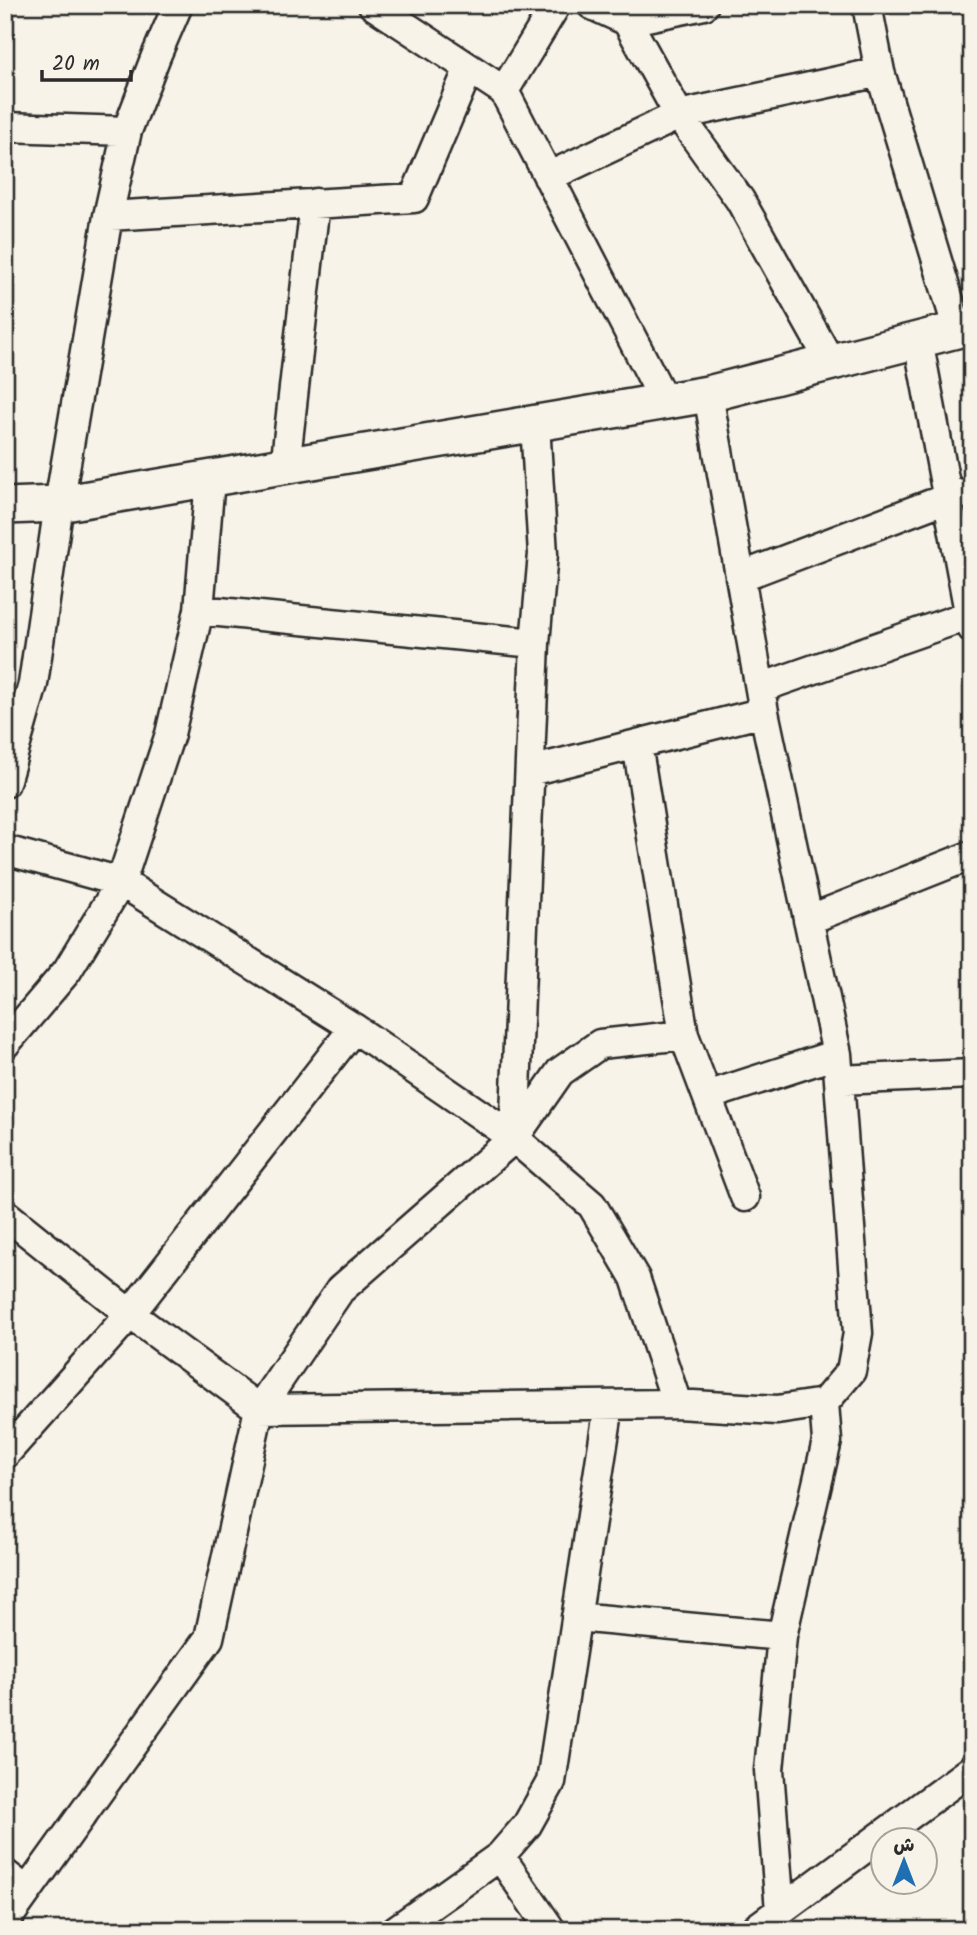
<svg xmlns="http://www.w3.org/2000/svg" width="977" height="1935" viewBox="0 0 977 1935" font-family="Kalam,'Playpen Sans Arabic',sans-serif">
<style>
.lines{fill:none;stroke-linecap:round;stroke-linejoin:round}
.minor-casing{stroke:#2b2b2b;stroke-width:33}
.tertiary-casing{stroke:#2b2b2b;stroke-width:40}
.minor{stroke:#f7f3e8;stroke-width:28}
.tertiary{stroke:#f7f3e8;stroke-width:35}
</style>
<rect width="100%" height="100%" fill="#f7f3e8"/>
<filter id="ink" filterUnits="userSpaceOnUse"><feTurbulence type="fractalNoise" baseFrequency=".0143" numOctaves="2"/><feDisplacementMap in="SourceGraphic" scale="14" xChannelSelector="R" yChannelSelector="G"/><feConvolveMatrix kernelMatrix="1 2 1 2 8 2 1 2 1" color-interpolation-filters="sRGB"/></filter>
<g filter="url(#ink)">
<g class="lines">
<defs>
<path id="minor" d="M373 5 504 91 665 402
M592 5 627 21 679 115 740 200 831 363
M867 5 880 72 958 330
M627 21 704 5
M504 91 556 5
M5 127 127 131
M548 177 679 115 880 72
M108 216 414 198 469 68
M918 340 972 628
M285 467 315 203
M740 577 947 498 972 491
M199 610 535 643
M760 688 972 614
M637 744 684 1035 745 1197
M530 771 764 712
M5 783 33 684 59 504 108 216 127 131 156 56 178 5
M5 850 121 882 354 1028 514 1138 592 1205 635 1278 677 1404
M808 920 972 855
M5 1044 67 971 121 882 170 734 199 610 210 479
M839 1080 972 1074
M707 1096 837 1054
M514 1138 535 643 543 554 535 424
M5 1214 130 1314 259 1409 677 1404 777 1410 824 1403 851 1371 858 1333 837 1054 764 712 708 394
M5 1454 130 1314 354 1028
M576 1617 782 1636
M500 1856 551 1930
M5 1874 27 1891
M780 1911 769 1770 782 1636 827 1441 824 1403
M5 1922 209 1638 259 1409 340 1290 514 1138 560 1072 600 1044 684 1035
M396 1930 500 1856 527 1825 551 1782 609 1405
M754 1930 972 1769"/>
<path id="tertiary" d="M5 506 59 504 708 394 972 326"/>
</defs>
<use href="#minor" class="minor-casing"/>
<use href="#tertiary" class="tertiary-casing"/>
<use href="#minor" class="minor"/>
<use href="#tertiary" class="tertiary"/>
</g>
</g>
<rect width="977" height="1935" fill="none" stroke="#f7f3e8" stroke-width="28"/>
<rect x="14" y="14" width="949" height="1907" fill="none" stroke="#2b2b2b" stroke-width="2.5" filter="url(#ink)"/>
<g transform="translate(904 1861)"><circle r="33" fill="#f7f3e8" stroke="#a5a39c" stroke-width="2"/>
<path d="M0-5L12 26L0 18L-12 26Z" fill="#1f6fb2"/>
<text y="-10" font-size="19" font-weight="bold" text-anchor="middle" fill="#2b2b2b">ش</text>
</g>
<path d="M42 70v10h89v-10" fill="none" stroke="#2b2b2b" stroke-width="3.5"/>
<text x="52" y="70" font-size="21" fill="#2b2b2b" stroke="#f7f3e8" stroke-width="5" paint-order="stroke">20 m</text>
</svg>
